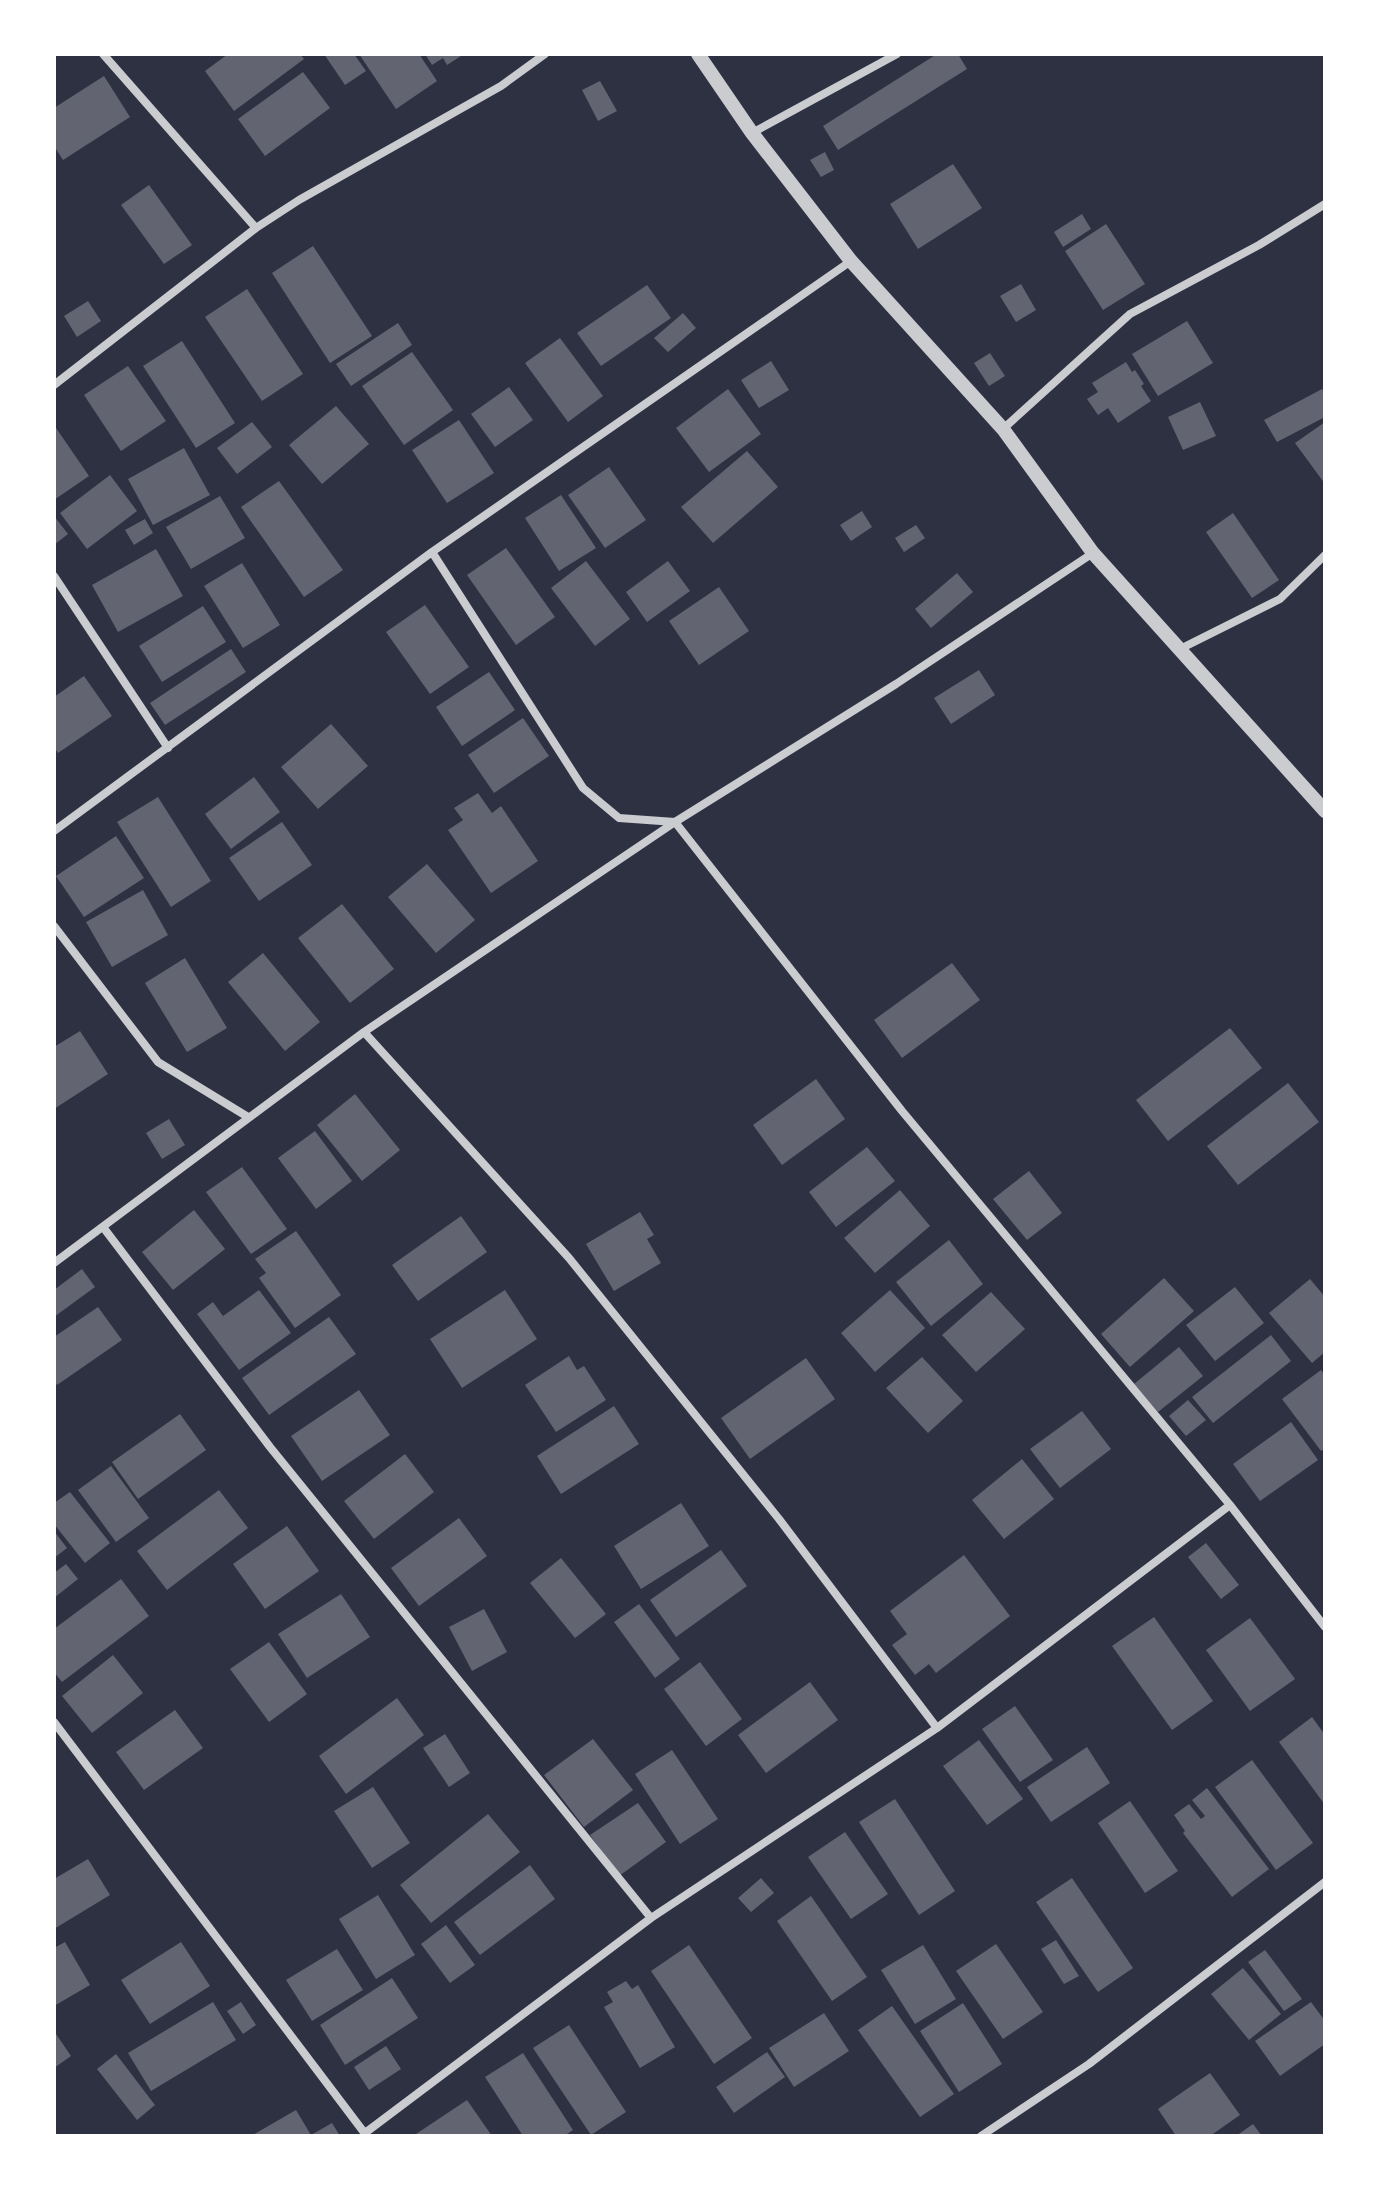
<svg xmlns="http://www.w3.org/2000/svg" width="1379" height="2190" viewBox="0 0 1379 2190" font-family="'Crimson Pro',serif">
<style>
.building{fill:#626471}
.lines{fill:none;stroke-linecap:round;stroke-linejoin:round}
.minor{stroke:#caccd0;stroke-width:8}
.tertiary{stroke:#caccd0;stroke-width:14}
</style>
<rect width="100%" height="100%" fill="#2d3142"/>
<path class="building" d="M228 54H300L304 59 234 111 205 71Z
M324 54H354L366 71 345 85Z
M359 54H419L437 81 396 109Z
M425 54H464L447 65 443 58 432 65Z
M937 54H958L967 69 838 150 823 126Z
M303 72 330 108 265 156 238 119Z
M104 76 130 117 63 160 54 146V108Z
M600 81 617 111 598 121 582 90Z
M825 152 834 170 821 177 810 160Z
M953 164 982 208 918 249 890 204Z
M149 185 192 245 164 264 121 205Z
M1082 214 1091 229 1063 247 1054 232Z
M1106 224 1145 284 1103 310 1065 251Z
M313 246 372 336 330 363 272 273Z
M1021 284 1036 310 1016 322 1000 296Z
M647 285 671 318 601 366 577 333Z
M247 289 303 374 262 401 205 317Z
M88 301 101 321 77 337 64 316Z
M683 313 696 328 668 352 654 338Z
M1187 321 1213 363 1158 396 1132 354Z
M398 323 412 345 351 386 336 364Z
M560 338 603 396 568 422 525 363Z
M182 341 235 423 196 448 143 366Z
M412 352 453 410 404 445 362 386Z
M990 353 1005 376 989 386 974 363Z
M771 361 789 390 759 408 741 380Z
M1126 362 1132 372 1135 370 1144 384 1141 386 1151 401 1118 423 1108 408 1098 415 1087 399 1098 392 1092 383Z
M128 366 166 421 121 451 84 395Z
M509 387 533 420 495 447 471 414Z
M728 389 761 434 709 472 676 428Z
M1322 389 1325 394V417L1277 442 1264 420Z
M1200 402 1216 436 1183 450 1168 417Z
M336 406 369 444 322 484 289 445Z
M459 420 494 473 447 503 412 450Z
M252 422 272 447 237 474 217 448Z
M1325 422V484L1295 443Z
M54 425 89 476 54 500Z
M184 448 210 495 153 525 128 479Z
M747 451 778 487 713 543 681 507Z
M609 467 646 520 605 548 568 495Z
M110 475 137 511 87 549 60 513Z
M279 481 343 570 304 597 241 507Z
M561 495 596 548 559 571 525 518Z
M220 496 245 538 191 569 166 527Z
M862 511 872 527 851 541 840 525Z
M1233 513 1279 580 1252 598 1206 532Z
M54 516 68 534 54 545Z
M145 519 153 533 134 545 125 530Z
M916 525 925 538 904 552 895 538Z
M506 548 555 617 516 645 467 575Z
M156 549 183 596 118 632 92 585Z
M586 561 630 619 595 646 551 588Z
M668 561 690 591 647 622 626 592Z
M242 563 280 625 243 648 204 586Z
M957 573 973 592 931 628 915 609Z
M719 587 749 631 699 665 669 621Z
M425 605 469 667 430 694 386 632Z
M203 606 226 642 162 682 139 646Z
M231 649 246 672 165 725 150 703Z
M979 670 995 695 951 724 934 698Z
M489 672 515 710 462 746 436 707Z
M84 676 112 716 58 753 54 747V697Z
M523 718 549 756 494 793 468 755Z
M331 724 368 766 318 809 281 767Z
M254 777 280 812 231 849 205 814Z
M478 793 492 813 501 806 538 861 491 893 448 830 463 820 454 808Z
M158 797 211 881 171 907 117 822Z
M282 822 312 865 259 901 229 858Z
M116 836 144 878 84 917 56 876Z
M427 864 475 920 436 953 388 897Z
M143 890 168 935 112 967 86 922Z
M342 904 394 969 350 1003 298 938Z
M263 953 320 1022 285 1051 228 982Z
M185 958 227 1028 187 1052 145 983Z
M952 963 980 1000 902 1058 874 1020Z
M1230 1028 1262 1068 1168 1141 1136 1100Z
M80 1031 108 1074 54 1109V1047Z
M816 1079 845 1119 782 1165 753 1125Z
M1288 1083 1319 1122 1238 1185 1207 1146Z
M355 1094 400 1150 362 1181 317 1125Z
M169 1119 185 1145 162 1159 146 1133Z
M315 1131 352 1181 316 1209 278 1158Z
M867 1147 895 1181 836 1227 809 1192Z
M242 1167 287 1229 251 1254 206 1192Z
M1029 1171 1062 1213 1027 1240 993 1199Z
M900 1190 930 1226 875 1273 844 1238Z
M194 1210 225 1249 173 1290 142 1252Z
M640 1212 654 1235 647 1239 661 1263 614 1291 586 1244Z
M461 1216 487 1252 418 1301 392 1265Z
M296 1231 341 1295 295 1328 259 1278 266 1273 255 1259Z
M949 1240 983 1284 931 1326 896 1282Z
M82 1269 95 1287 54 1317V1290Z
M1164 1278 1194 1311 1130 1367 1101 1334Z
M1310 1279 1325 1297V1352L1312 1363 1269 1313Z
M1235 1287 1264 1323 1215 1361 1186 1325Z
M259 1290 291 1333 239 1370 197 1314 213 1302 223 1316Z
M505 1290 537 1339 462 1388 430 1339Z
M890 1290 925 1328 875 1372 841 1333Z
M991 1292 1025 1329 976 1372 942 1335Z
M98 1307 122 1340 57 1385 54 1380V1337Z
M329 1317 356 1354 269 1415 242 1378Z
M1271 1335 1291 1361 1213 1423 1192 1397Z
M1179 1347 1203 1376 1158 1412 1134 1384Z
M569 1356 577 1370 584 1366 606 1400 556 1432 525 1385Z
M922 1357 963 1401 928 1433 886 1388Z
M806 1358 835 1399 750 1459 721 1418Z
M1321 1370 1325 1376V1448L1321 1451 1282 1399Z
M359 1390 390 1435 322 1481 291 1436Z
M1188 1400 1206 1420 1186 1436 1169 1416Z
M614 1406 639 1444 561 1494 537 1456Z
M1082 1411 1111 1449 1060 1488 1030 1449Z
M180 1414 206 1450 138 1499 112 1462Z
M1291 1422 1318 1460 1260 1501 1233 1464Z
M405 1454 434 1492 374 1539 344 1501Z
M1022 1459 1054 1499 1004 1539 972 1500Z
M111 1466 149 1518 116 1542 78 1490Z
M219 1490 248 1528 167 1590 137 1551Z
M70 1492 110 1543 85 1563 54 1524V1503Z
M681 1503 709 1546 641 1589 614 1546Z
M459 1518 487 1556 419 1606 391 1568Z
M287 1526 319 1571 265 1609 233 1564Z
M54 1531 67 1548 54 1558Z
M1206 1543 1239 1585 1221 1599 1188 1557Z
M721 1550 747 1586 676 1637 650 1600Z
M964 1555 1010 1616 936 1673 929 1664 915 1675 892 1645 907 1634 890 1611Z
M561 1558 606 1614 575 1638 530 1583Z
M66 1564 78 1579 54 1598V1573Z
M121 1579 149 1616 62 1682 54 1672V1629Z
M341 1594 370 1637 307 1678 278 1634Z
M639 1604 680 1659 655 1678 614 1622Z
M484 1609 507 1652 472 1671 449 1627Z
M1154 1617 1213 1701 1172 1730 1112 1646Z
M1250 1618 1295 1679 1250 1711 1206 1650Z
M269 1642 307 1694 269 1722 230 1669Z
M113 1655 143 1693 92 1733 62 1696Z
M700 1662 742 1719 706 1746 664 1689Z
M810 1682 838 1720 766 1773 738 1735Z
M397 1698 424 1735 346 1794 319 1756Z
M1015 1706 1053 1760 1020 1782 982 1729Z
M175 1710 203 1748 144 1790 116 1752Z
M1312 1717 1325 1735V1805L1279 1742Z
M445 1734 470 1773 449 1787 423 1748Z
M593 1739 633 1790 584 1827 544 1775Z
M979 1740 1023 1799 987 1825 943 1766Z
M1087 1747 1110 1783 1051 1822 1027 1787Z
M672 1750 718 1819 680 1844 635 1774Z
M1252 1760 1313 1843 1276 1870 1215 1787Z
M373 1787 410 1843 372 1868 334 1811Z
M1207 1788 1269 1869 1232 1897 1183 1833 1185 1831 1174 1815 1189 1804 1201 1819 1205 1816 1192 1800Z
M895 1799 955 1891 919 1915 859 1822Z
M1130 1801 1178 1871 1145 1893 1098 1823Z
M638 1803 666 1842 619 1876 590 1835Z
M488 1814 520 1852 431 1923 400 1885Z
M845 1832 888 1894 851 1919 808 1857Z
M88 1859 110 1895 54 1929V1879Z
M530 1865 555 1899 480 1955 454 1922Z
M761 1878 774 1893 751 1912 738 1898Z
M1072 1878 1133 1968 1098 1992 1036 1902Z
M378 1895 415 1955 376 1979 339 1919Z
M811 1896 867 1977 832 2001 777 1921Z
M446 1925 475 1965 450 1983 421 1944Z
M1056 1940 1079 1976 1064 1984 1041 1949Z
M65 1942 90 1985 54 2006V1948Z
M181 1942 210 1986 150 2024 121 1980Z
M996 1944 1043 2012 1003 2039 956 1971Z
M689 1945 752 2038 714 2064 651 1971Z
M923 1945 956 1999 915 2024 881 1970Z
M337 1949 363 1990 312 2021 286 1980Z
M1265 1950 1302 1999 1284 2011 1248 1962Z
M1243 1968 1281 2014 1249 2040 1211 1994Z
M392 1978 418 2018 345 2065 320 2025Z
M626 1981 632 1989 638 1985 675 2047 640 2068 604 2007 613 2002 607 1992Z
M213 2002 236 2040 151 2091 128 2053Z
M241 2002 256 2025 243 2034 227 2011Z
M1311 2002 1325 2021V2044L1280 2076 1255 2041Z
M963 2003 1002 2064 959 2092 920 2031Z
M892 2006 954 2094 920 2117 858 2030Z
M824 2013 849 2051 794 2087 769 2048Z
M569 2025 626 2112 591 2135 533 2048Z
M54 2031 71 2056 54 2068Z
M386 2046 401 2069 369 2090 354 2067Z
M767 2052 785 2077 734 2113 716 2087Z
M523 2053 573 2130 564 2136H523L485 2077Z
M116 2054 155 2105 137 2120 97 2069Z
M1210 2073 1240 2115 1210 2136H1176L1158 2109Z
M467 2100 492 2136H413Z
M296 2110 311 2135 332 2123 340 2136H251Z
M1253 2124 1262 2136H1236Z"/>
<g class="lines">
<path class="minor" d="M103 54 256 228
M752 133 897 54
M54 385 256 228 299 200 501 86 545 54
M1003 429 1130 314 1259 245 1325 204
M432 552 583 788 619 818 675 822 902 1111 1230 1505
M54 576 168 748
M1180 649 1280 599 1325 555
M54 831 432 552 851 261
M54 926 158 1062 248 1117
M364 1032 569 1258 779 1519 937 1728
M103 1227 270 1447 651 1918
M54 1263 364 1032 675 822 896 684 1093 553
M54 1722 366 2135
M365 2133 651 1918 937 1728 1230 1505 1325 1627
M981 2136 1089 2064 1325 1882"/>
<path class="tertiary" d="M698 54 752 133 851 261 1003 429 1093 553 1325 811"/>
</g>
<rect width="1379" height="2190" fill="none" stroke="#ffffff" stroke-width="112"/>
</svg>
